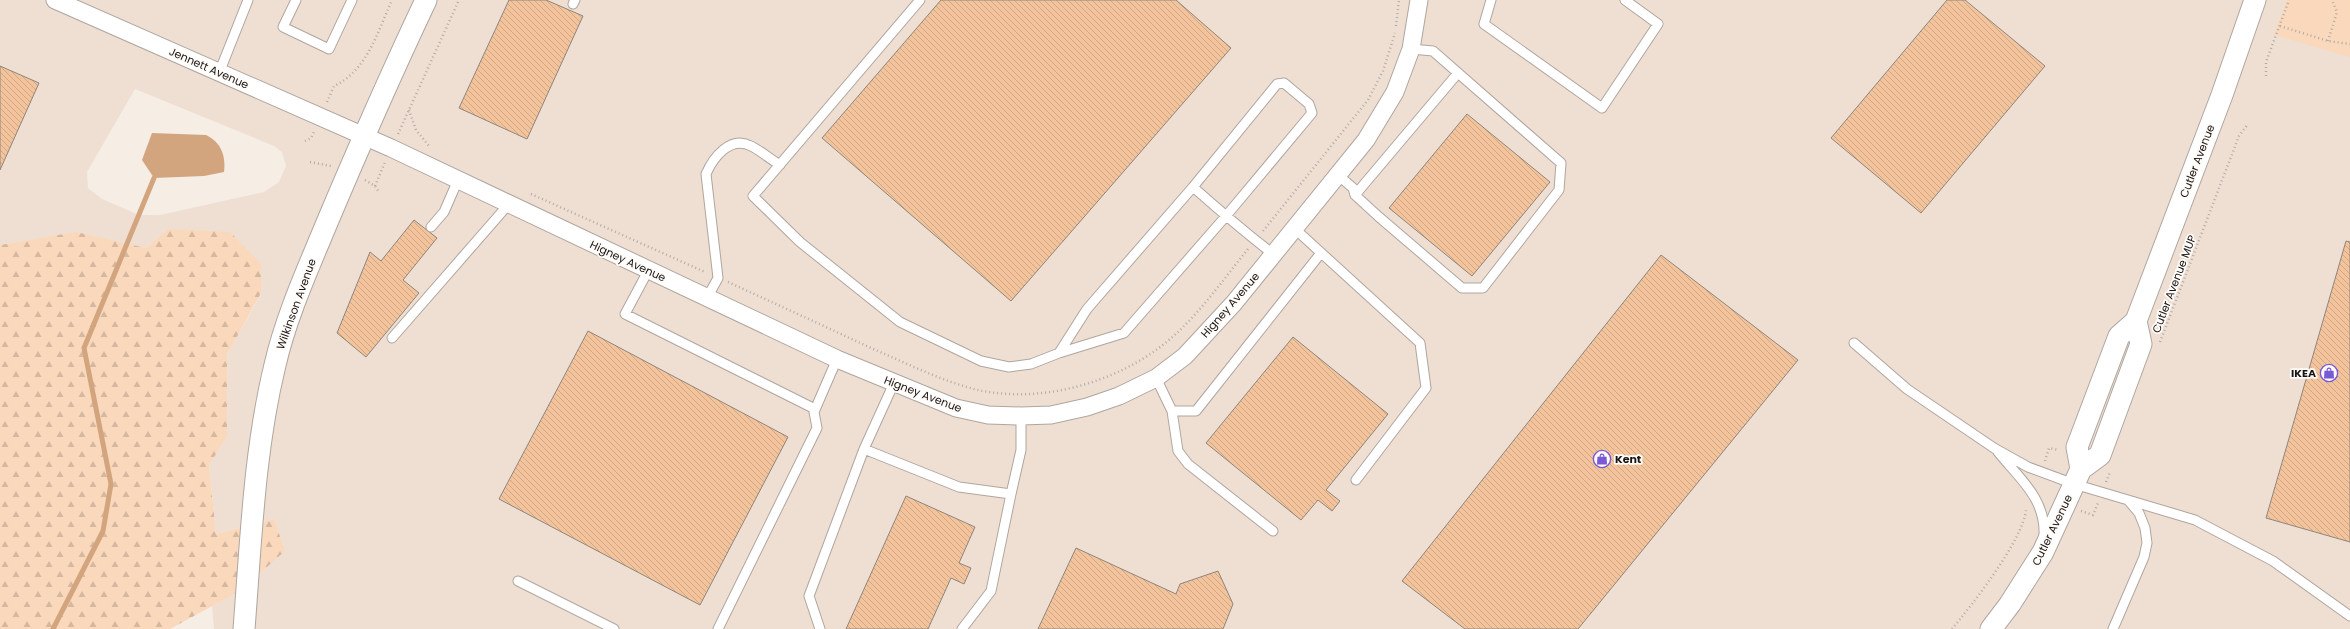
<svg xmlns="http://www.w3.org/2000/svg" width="2350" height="629" viewBox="0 0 2350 629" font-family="Poppins,sans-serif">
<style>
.built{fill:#efdfd2;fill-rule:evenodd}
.green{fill:#fad8bc}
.forest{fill:url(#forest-firs)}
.water{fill:#d3a57e}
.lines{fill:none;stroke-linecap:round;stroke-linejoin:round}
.stream{stroke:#d3a57e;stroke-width:5}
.building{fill:url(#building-back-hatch);stroke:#8e857e}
.service-casing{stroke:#afa69f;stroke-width:11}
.minor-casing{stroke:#afa69f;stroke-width:19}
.tertiary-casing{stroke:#afa69f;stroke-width:23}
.path{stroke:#b2aba5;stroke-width:2.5;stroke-dasharray:1 3;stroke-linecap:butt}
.service{stroke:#fff;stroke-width:9}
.minor{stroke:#fff;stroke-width:17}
.tertiary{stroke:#fff;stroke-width:21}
.labels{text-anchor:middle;stroke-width:3.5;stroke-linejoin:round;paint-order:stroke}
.street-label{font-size:11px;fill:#191513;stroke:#fffbf8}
.poi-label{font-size:11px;font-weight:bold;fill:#191513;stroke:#fffbf8;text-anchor:end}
</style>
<defs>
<pattern id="forest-firs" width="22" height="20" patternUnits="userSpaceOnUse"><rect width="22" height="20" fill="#fad8bc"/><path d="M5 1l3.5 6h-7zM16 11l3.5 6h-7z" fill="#d6b8a1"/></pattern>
<pattern id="building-back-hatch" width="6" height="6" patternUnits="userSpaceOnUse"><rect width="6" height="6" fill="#f3c49b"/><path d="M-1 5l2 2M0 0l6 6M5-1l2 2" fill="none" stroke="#d0a885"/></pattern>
</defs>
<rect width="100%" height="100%" fill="#f6ede5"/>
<path class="built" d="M0 0H2350V629H214L212 606 240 591 274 519 216 534 209 465 227 437V355L261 294 168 229 146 248 76 233 0 245ZM135 89 274 146 282 152 286 166 279 182 264 192 160 215H139L102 199 88 188 87 172Z"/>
<path class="green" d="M2287 0H2350V57L2274 35Z"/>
<path class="forest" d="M168 229 230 232 261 264V293L227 355V437L209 465 216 534 274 519 285 551 240 591 170 629H0V245L76 232 146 248Z"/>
<path class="water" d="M152 133 206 135C221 142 226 156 224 172L204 176 154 178 142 160Z"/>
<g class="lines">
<path class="stream" d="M53 629 103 531 111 484 84 348 154 178"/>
</g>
<path class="building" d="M509 0H546L583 16 527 139 459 108Z
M941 0H1176L1231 48 1011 301 822 138Z
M1947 0H1965L2045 66 1921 213 1831 138Z
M0 66 39 83 0 170Z
M1467 114 1550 182 1472 276 1389 208Z
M414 220 437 238 403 280 419 293 366 357 337 333 370 252 381 261Z
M2346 241 2350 242V542L2266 518Z
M1661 255 1798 360 1578 629H1465L1402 581Z
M588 331 788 437 700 605 499 499Z
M1293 337 1388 414 1326 490 1340 501 1332 511 1318 500 1301 520 1206 443Z
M906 496 975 527 959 563 971 568 964 584 951 578 928 629H846Z
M1076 548 1176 594 1180 584 1218 571 1233 604 1223 629H1038Z"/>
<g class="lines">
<defs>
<path id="service" d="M296 0 283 27 329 49 352 0
M920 0 753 196 800 242 900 322 981 361 1009 367 1031 364 1059 353
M1491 0 1484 24 1602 108 1658 24 1625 0
M573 4 575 0
M219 73 248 0
M1338 175 1353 188 1355 195 1379 217 1462 288H1483L1559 190 1561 163 1433 51 1411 49
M1193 187 1087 309 1059 353 1124 333 1226 216 1312 113 1309 104 1284 83 1277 84 1193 187C1219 210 1246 233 1273 254
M1355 195 1458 73
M431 227 444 212 458 180
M1294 228 1420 343 1426 388 1356 480
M648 271 625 314 815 409
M707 298 718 278 706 174C713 158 730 135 751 146 761 151 770 159 780 165
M392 338 508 205
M1854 343 1907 389 1994 448 2028 467 2074 484 2128 500 2139 513 2145 528 2147 543 2144 557 2113 629
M1156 378 1172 411 1178 451 1188 464 1273 531
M894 383 864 449 959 487 1011 494 1021 450V416
M1172 411H1196L1321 253
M1998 452C2020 479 2046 499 2044 536
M2128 500 2195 520 2273 561 2350 616
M518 581 614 629
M718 629 817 428 814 412 837 359
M820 629 809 596 864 449
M962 629 991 591 1011 494"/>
<path id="minor" d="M55 0 391 148 837 359 956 408 988 415 1021 416 1051 415 1087 407 1119 396 1156 378 1185 356 1234 303 1366 140 1395 92 1411 49 1419 0"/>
<path id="tertiary" d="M2081 469 2077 447 2119 336 2136 321 2222 95 2255 0
M244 629C251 541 254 451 275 365 286 317 307 271 326 225 358 149 391 74 426 0
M1991 629 2010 604 2043 552 2081 469 2100 455 2141 344 2136 321"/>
</defs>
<use href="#service" class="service-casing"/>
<use href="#minor" class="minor-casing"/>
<use href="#tertiary" class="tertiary-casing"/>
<path class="path" d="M1396 26 1399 0
M2280 26 2328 41 2350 44
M2328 41 2337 12 2332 0
M2266 76V62L2289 0
M327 102 334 86C367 71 378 31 392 0
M409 110 416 130 429 146
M398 134 459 0
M305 141 311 138 314 132
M310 162 331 166
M365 180 375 186 379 192
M375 186 385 162
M531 194 705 272
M1263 231 1368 100 1383 71 1395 33
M728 282C776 304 824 326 871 348 906 363 941 381 978 390 1047 405 1130 379 1180 330 1205 306 1226 276 1248 249
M2160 342 2239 136 2248 124
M2045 461 2049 448 2059 450
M2106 482 2110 472
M2081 511 2093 515 2098 503
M1952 629C1972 605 2023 540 2026 510"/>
<use href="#service" class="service"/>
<use href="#minor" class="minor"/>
<use href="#tertiary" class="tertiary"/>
</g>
<defs>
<symbol id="shop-ring" viewBox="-11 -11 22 22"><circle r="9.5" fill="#fffbf8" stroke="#7a5ad4" stroke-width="1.5"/><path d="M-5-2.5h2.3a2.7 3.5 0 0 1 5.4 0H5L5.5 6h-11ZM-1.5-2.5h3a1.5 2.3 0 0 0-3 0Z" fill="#7a5ad4"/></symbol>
</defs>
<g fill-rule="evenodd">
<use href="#shop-ring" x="2319" y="363" width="20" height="20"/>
<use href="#shop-ring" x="1592" y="449" width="20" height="20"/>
</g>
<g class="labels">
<g class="street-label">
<text transform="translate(209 68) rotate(24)" y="4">Jennett Avenue</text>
<text transform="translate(2197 161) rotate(-69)" y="4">Cutler Avenue</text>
<text transform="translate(628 261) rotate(25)" y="4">Higney Avenue</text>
<text transform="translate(2174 284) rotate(-69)" y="4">Cutler Avenue MUP</text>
<text transform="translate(296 304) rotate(-70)" y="4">Wilkinson Avenue</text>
<text transform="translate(1230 305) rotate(-49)" y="4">Higney Avenue</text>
<text transform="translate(923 394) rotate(21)" y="4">Higney Avenue</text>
<text transform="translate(2052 530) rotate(-64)" y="4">Cutler Avenue</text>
</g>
<g class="poi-label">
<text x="2316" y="377">IKEA</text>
<text x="1615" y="463" text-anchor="start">Kent</text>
</g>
</g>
</svg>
